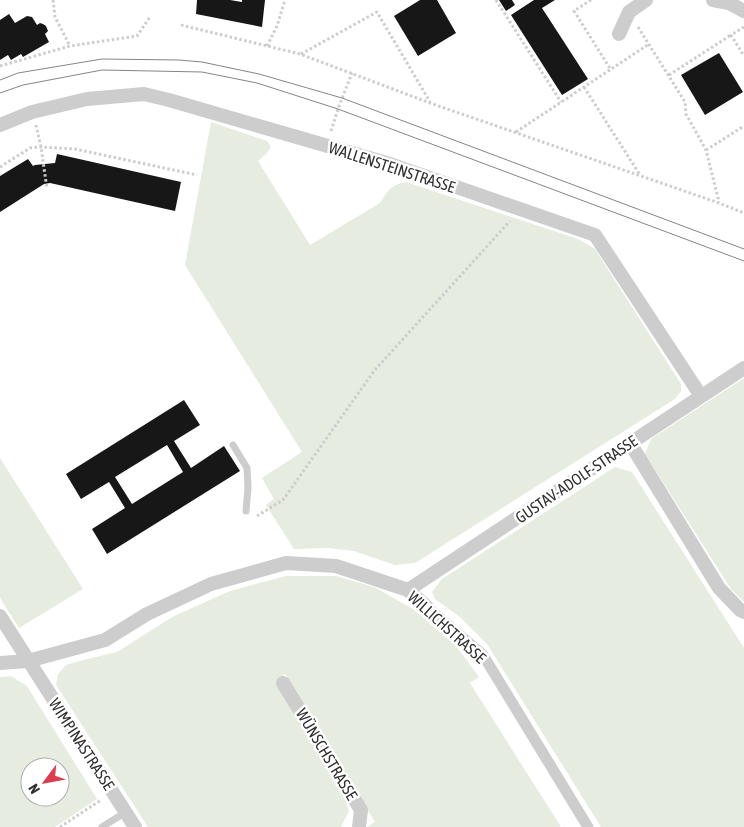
<svg xmlns="http://www.w3.org/2000/svg" width="744" height="827" viewBox="0 0 744 827" font-family="'Asap Condensed',sans-serif">
<style>
.green{fill:#e6ecdf;fill-rule:evenodd}
.building{fill:#171717;fill-rule:evenodd}
.lines{fill:none;stroke-linecap:round;stroke-linejoin:round}
.path{stroke:#cdcdcd;stroke-width:3;stroke-dasharray:2.5 2.5;stroke-linecap:butt}
.service{stroke:#cdcdcd;stroke-width:7}
.pedestrian{stroke:#cdcdcd;stroke-width:11}
.minor{stroke:#cdcdcd;stroke-width:14}
.tram{stroke:#858585;stroke-width:1}
.labels{text-anchor:middle;stroke-width:5;stroke-linejoin:round;paint-order:stroke}
.street-label{font-size:16px;fill:#303030;stroke:#fff}
</style>
<rect width="100%" height="100%" fill="#fff"/>
<path class="green" d="M211 122 267 141 271 147 267 153 258 161 310 245 380 203C387 191 392 184 406 182L578 239 595 249 681 384V391L675 399 415 563 395 565 354 551 328 548 294 549 266 505 274 499 262 478 302 452 185 265Z
M744 378V602L731 589 645 454 651 439Z
M0 458 83 589 19 628 0 598Z
M615 467 632 472 744 648V827H601L487 644 460 617 435 599 432 592 442 579Z
M286 576H336L374 587 413 609 456 646 479 677 470 683 561 827H367L375 822 285 674 276 681 344 796 349 811 341 827H148L56 685 58 674 66 665 87 659 117 652 174 616 230 591Z
M11 676 27 686 97 799 55 827H0V677ZM30 767H60V797H30Z"/>
<path class="building" d="M197 0H230L242 2V0H265L262 27 196 14Z
M420 0H437L456 33 418 56 394 16Z
M499 0H512L515 5 506 11Z
M534 0H555L542 8 588 79 562 95 511 15Z
M9 14 15 23 27 16 32 17 37 25 40 23 43 24 46 26 48 31 45 34 49 42 23 57 21 54 11 60 8 55 0 60V20Z
M719 53 743 92 705 115 681 75Z
M57 154 181 182 175 211 50 183 44 184 0 212V176L28 159 33 166 35 165 55 163Z
M184 400 200 425 174 441 191 468 224 446 240 471 107 554 92 529 125 508 109 482 81 499 66 474ZM167 445 183 472 132 504 115 477Z"/>
<g class="lines">
<path class="path" d="M53 0 55 17 70 46
M496 0 561 102
M591 0 574 11 611 70
M181 25 300 54 430 103 719 203 744 213
M638 27 685 102 686 114 706 150 719 202
M744 27 731 35 744 56
M267 46 277 26 285 0
M301 54 377 12 430 102
M0 66 70 46 137 36 150 17
M669 75 731 35
M584 87 640 175
M36 125 41 147 47 189
M331 131 338 109 352 73
M516 132 649 44
M706 150 744 126
M0 167 30 148 41 147 75 149 197 175
M257 516 283 500 374 371 510 221
M60 827 101 800"/>
<path class="service" d="M233 445 247 468 248 488 246 511
M102 827 126 812"/>
<path class="pedestrian" d="M427 607 483 655 588 827"/>
<path class="minor" d="M713 0 729 3 744 11
M619 34 629 12 646 0
M0 125 32 112 87 99 144 94 169 100 390 164 595 235 701 396
M630 443 719 588 740 610 744 612
M408 590 744 368
M0 616 135 827
M0 663 28 661 105 640 147 614 211 584 286 563 336 566 408 590 427 607
M283 683 361 810 359 827"/>
<path class="tram" d="M0 80 18 73 102 59 179 60 202 62 259 74 342 98 744 249
M0 93 23 85 102 70 202 72 257 83 338 109 744 261"/>
</g>
<g class="labels">
<g class="street-label">
<text transform="translate(392 167) rotate(18)" y="6">WALLENSTEINSTRASSE</text>
<text transform="translate(576 479) rotate(-34)" y="6">GUSTAV-ADOLF-STRASSE</text>
<text transform="translate(447 627) rotate(42)" y="6">WILLICHSTRASSE</text>
<text transform="translate(82 744) rotate(57)" y="6">WIMPINASTRASSE</text>
<text transform="translate(327 754) rotate(59)" y="6">WÜNSCHSTRASSE</text>
</g>
</g>
<g transform="translate(45 782) rotate(238)"><circle r="24" fill="#ffffff" stroke="#acacac"/>
<path d="M0-4L9 19L0 12L-9 19Z" fill="#dc3d4e"/>
<text y="-8" font-size="14" font-weight="bold" text-anchor="middle" fill="#303030">N</text>
</g>
</svg>
